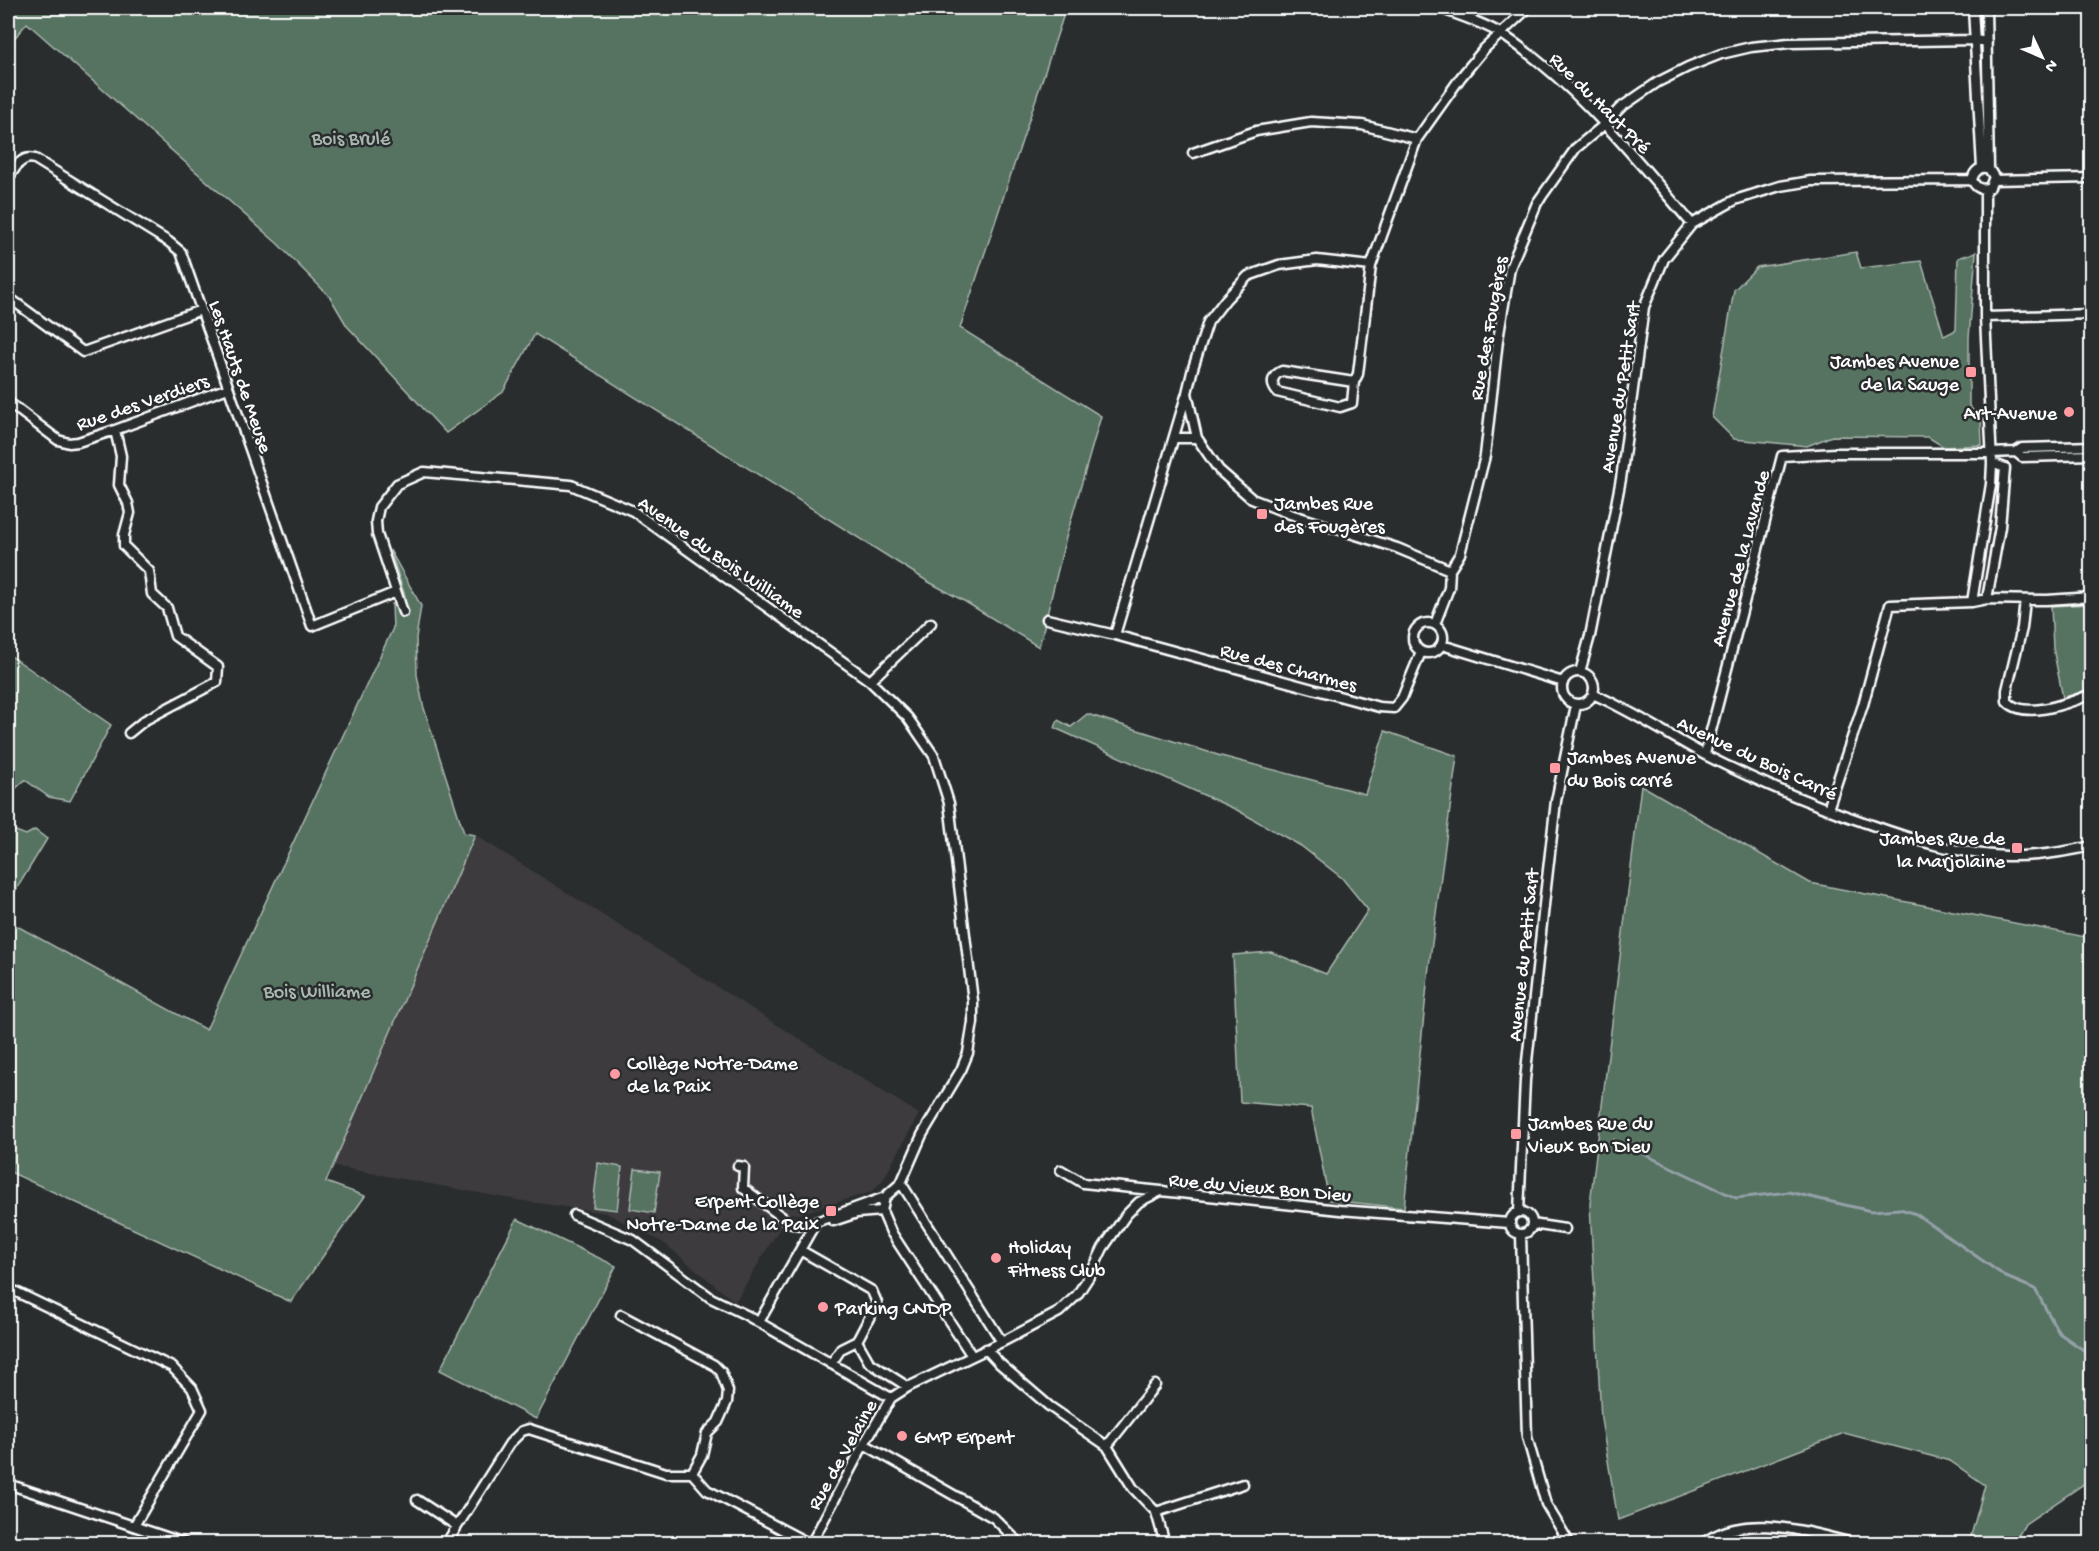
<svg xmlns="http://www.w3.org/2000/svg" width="2099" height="1551" viewBox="0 0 2099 1551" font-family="'Gochi Hand',sans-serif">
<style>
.built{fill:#3d3a3e}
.green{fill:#567261;stroke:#aab8b0;stroke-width:1.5}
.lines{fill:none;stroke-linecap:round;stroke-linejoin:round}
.stream{stroke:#94a1a9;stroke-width:3}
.street-casing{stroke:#fff;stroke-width:13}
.street{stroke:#2a2d2e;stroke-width:8}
.poi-dot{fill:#ff9aa2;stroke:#2a2d2e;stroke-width:2}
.labels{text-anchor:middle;stroke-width:5;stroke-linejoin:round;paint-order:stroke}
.street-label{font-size:20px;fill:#fff;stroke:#2a2d2e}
.park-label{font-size:20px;fill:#aab8b0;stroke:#2a2d2e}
.poi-label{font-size:20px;fill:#fff;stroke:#2a2d2e;text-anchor:start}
</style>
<rect width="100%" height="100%" fill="#2a2d2e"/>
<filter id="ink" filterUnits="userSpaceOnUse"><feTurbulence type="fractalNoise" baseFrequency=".0167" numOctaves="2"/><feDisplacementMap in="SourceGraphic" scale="12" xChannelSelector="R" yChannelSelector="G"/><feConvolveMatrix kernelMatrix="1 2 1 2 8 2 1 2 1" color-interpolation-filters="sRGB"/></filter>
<g filter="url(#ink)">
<path class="built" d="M475 835 919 1114 883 1180 871 1192 799 1214 789 1213 735 1302 664 1243 606 1213 517 1200 333 1166Z"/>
<path class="green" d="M8 8H1066L960 328 1101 416 1065 541 1039 647 964 601 927 581 535 334 503 392 446 433 347 326 330 297 278 244 27 23 8 46Z
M1856 252 1861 268 1921 261 1944 336 1956 330 1958 258 1976 252 1969 338V406L1981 418 1982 445 1944 447 1928 437 1832 436 1807 446 1734 439 1712 417 1734 290 1757 267Z
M390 550 421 606 416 638 417 675 423 705 464 833 475 835 326 1182 365 1196 291 1302 8 1171V921L206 1030 393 628 392 604 406 599Z
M2091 604V689L2063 698 2053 648 2051 606Z
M8 654 111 725 70 801 49 797 25 780 13 791 8 793Z
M1087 714 1221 756 1365 794 1385 731 1457 756 1429 966 1404 1208 1329 1200 1311 1108 1240 1102 1233 955 1271 952 1326 974 1368 910 1342 878 1301 846 1237 810 1055 728 1058 720 1071 727Z
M1641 785 1810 883 2091 938V1479L2025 1524 2014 1543H1969L1985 1485 1950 1461 1844 1433 1618 1520 1601 1419 1590 1204Z
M8 828 26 835 35 830 47 839 8 903Z
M598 1163 622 1167 617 1210 593 1207Z
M635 1169 660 1172 654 1213 630 1209Z
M517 1219 616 1266 536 1419 440 1370Z"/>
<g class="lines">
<path class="stream" d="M1614 1140 1736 1198 1789 1192 1871 1211 1900 1209 1916 1214 2006 1277 2035 1289 2059 1333 2092 1356"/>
<defs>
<path id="street" d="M1440 8C1460 16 1485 23 1503 35 1578 85 1634 157 1692 224
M1973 8 1982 168
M1986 8 1989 169 1994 177 1990 187C1981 191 1976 188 1972 180 1974 171 1981 165 1989 169
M1193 153 1256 131 1311 122 1362 125 1417 139
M8 179C15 168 21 155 35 159L169 242 181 252 312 626 396 592
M1993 180 2092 178
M1371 266 1317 260 1279 265 1248 276 1226 299 1208 322 1193 368 1187 393 1197 438 1219 470 1252 499 1290 514 1397 548 1450 570 1449 588 1435 624
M8 297 83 352 201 310
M1985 317 2092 314
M1354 382 1352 403 1340 407 1277 392C1270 384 1272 375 1282 371L1354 382 1358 374 1371 266 1417 139 1461 77 1484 49 1528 8
M1186 396 1115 635 1379 707 1394 708 1402 698 1421 652
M8 402 58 440 69 443 78 442 115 430 228 388
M115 430 121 456 119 485 128 503 130 513 124 535V546L149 571 152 594 167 608 175 636 218 667 217 682 145 720 129 733
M1174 438H1197
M2016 452 2022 457 2092 455
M1450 570 1460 554 1485 456 1498 340 1510 268 1537 203 1576 148 1605 124 1620 108 1658 82 1688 67 1721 54 1751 47 1789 43 1975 40 1987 42
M1987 599 2000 527 2005 468 1992 463
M2025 600 2022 628 2007 690V701C2024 721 2071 702 2092 694
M1972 602 1991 484 1992 463 1985 317V189
M403 612 377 534 376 521 379 507 397 484 424 472 571 485 633 511 870 681 908 718 934 756 949 803 973 1001V1022L968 1053 961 1070 922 1135 901 1183 885 1197 816 1222 802 1225 792 1224
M1047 619 1115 635
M1413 638a15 15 0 1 1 30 0a15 15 0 1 1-30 0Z
M1442 645 1563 682
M1562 688a16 16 0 1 1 32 0a16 16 0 1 1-32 0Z
M1580 672 1590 636 1621 479 1644 307 1664 259 1692 224 1735 200 1780 186 1811 181 1972 180
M870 681 931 623
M1593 694C1632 711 1668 735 1705 755 1758 782 1813 805 1869 824 1913 840 1958 854 2006 856 2035 857 2063 852 2092 846
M1705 754 1782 456 1836 453H1991L2016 452 2022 448 2092 446
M1828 809 1863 705 1890 605 1972 602 1987 599 2047 600 2092 597
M738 1166 744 1167 743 1188 790 1223
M1061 1170 1083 1183 1161 1191
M901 1183 1002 1342
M885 1197 882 1211 891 1232 972 1356
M1510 1223a11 11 0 1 1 22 0a11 11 0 1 1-22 0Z
M1519 1212 1525 1080 1545 896 1556 801 1576 705
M574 1215 633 1240 711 1298 746 1315 891 1398
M833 1221 857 1213 882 1211
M1532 1224 1565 1229
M1521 1235 1527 1437 1546 1504 1570 1544
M800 1250 872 1291 877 1303 857 1341 869 1362 908 1387
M8 1288 172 1367 192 1388 202 1410 134 1526
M621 1315 714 1365 721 1372 728 1391 727 1402 718 1422 707 1433 702 1455 692 1473
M759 1322 816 1222
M986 1349 999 1363 1049 1406 1107 1446 1133 1488 1156 1512 1165 1544
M831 1364 841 1349 857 1341
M864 1444 994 1518 1020 1544
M1107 1446 1155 1385
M8 1484 184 1543
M417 1500 457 1526
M1156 1512 1243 1484
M446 1544 510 1443 522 1431 529 1429 666 1473H692L707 1490 810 1544
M811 1544 864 1444 891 1398 908 1387 1002 1342 1059 1312 1077 1295 1090 1275 1103 1248 1126 1215 1139 1202 1161 1191 1340 1210 1509 1223
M1702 1544C1745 1510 1809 1533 1857 1544"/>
</defs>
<use href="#street" class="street-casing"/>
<use href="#street" class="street"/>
</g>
</g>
<g class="poi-dot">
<rect x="1965" y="366" width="12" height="12" rx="3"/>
<circle cx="2069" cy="412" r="6"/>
<rect x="1256" y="508" width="12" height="12" rx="3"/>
<rect x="1549" y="762" width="12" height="12" rx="3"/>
<rect x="2011" y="842" width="12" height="12" rx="3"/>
<circle cx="615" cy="1074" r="6"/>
<rect x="1510" y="1128" width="12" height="12" rx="3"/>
<rect x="825" y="1205" width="12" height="12" rx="3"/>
<circle cx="996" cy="1258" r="6"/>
<circle cx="823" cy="1307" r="6"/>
<circle cx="902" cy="1436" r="6"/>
</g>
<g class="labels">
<g class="street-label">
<text transform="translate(1601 102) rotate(45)" y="7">Rue du Haut Pré</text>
<text transform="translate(1487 328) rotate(-80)" y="7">Rue des Fougères</text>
<text transform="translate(242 376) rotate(71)" y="7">Les Hauts de Meuse</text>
<text transform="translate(1619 387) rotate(-81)" y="7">Avenue du Petit Sart</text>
<text transform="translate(142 401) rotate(-19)" y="7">Rue des Verdiers</text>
<text transform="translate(722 556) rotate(35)" y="7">Avenue du Bois Williame</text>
<text transform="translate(1739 558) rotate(-75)" y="7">Avenue de la Lavande</text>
<text transform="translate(1289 666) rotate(15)" y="7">Rue des Charmes</text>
<text transform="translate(1758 757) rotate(25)" y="7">Avenue du Bois Carré</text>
<text transform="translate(1522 955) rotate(-84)" y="7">Avenue du Petit Sart</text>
<text transform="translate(1260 1186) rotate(5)" y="7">Rue du Vieux Bon Dieu</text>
<text transform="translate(841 1454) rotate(-61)" y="7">Rue de Velaine</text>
</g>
<g class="park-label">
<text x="351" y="144">Bois Brulé</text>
<text x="317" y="997">Bois Williame</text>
</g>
<g class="poi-label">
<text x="1959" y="367" text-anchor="end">Jambes Avenue<tspan x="1959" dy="23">de la Sauge</tspan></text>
<text x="2057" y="419" text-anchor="end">Art-Avenue</text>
<text x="1274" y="509">Jambes Rue<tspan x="1274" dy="23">des Fougères</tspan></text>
<text x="1567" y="763">Jambes Avenue<tspan x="1567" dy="23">du Bois carré</tspan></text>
<text x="2005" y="844" text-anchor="end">Jambes Rue de<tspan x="2005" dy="23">la Marjolaine</tspan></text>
<text x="627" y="1069">Collège Notre-Dame<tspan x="627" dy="23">de la Paix</tspan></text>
<text x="1528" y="1129">Jambes Rue du<tspan x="1528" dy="23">Vieux Bon Dieu</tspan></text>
<text x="819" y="1207" text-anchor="end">Erpent Collège<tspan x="819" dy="23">Notre-Dame de la Paix</tspan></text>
<text x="1008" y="1253">Holiday<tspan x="1008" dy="23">Fitness Club</tspan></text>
<text x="835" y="1314">Parking CNDP</text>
<text x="914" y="1443">GMP Erpent</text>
</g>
</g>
<rect width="2099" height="1551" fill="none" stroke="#2a2d2e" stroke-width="30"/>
<rect x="15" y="15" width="2069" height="1521" fill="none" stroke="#fff" stroke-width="2" filter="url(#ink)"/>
<g transform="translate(2042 57) rotate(134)" stroke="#2a2d2e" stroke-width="4.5" paint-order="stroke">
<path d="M0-4.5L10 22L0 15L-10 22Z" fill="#ffffff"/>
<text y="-9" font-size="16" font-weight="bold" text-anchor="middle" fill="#ffffff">N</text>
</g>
</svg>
